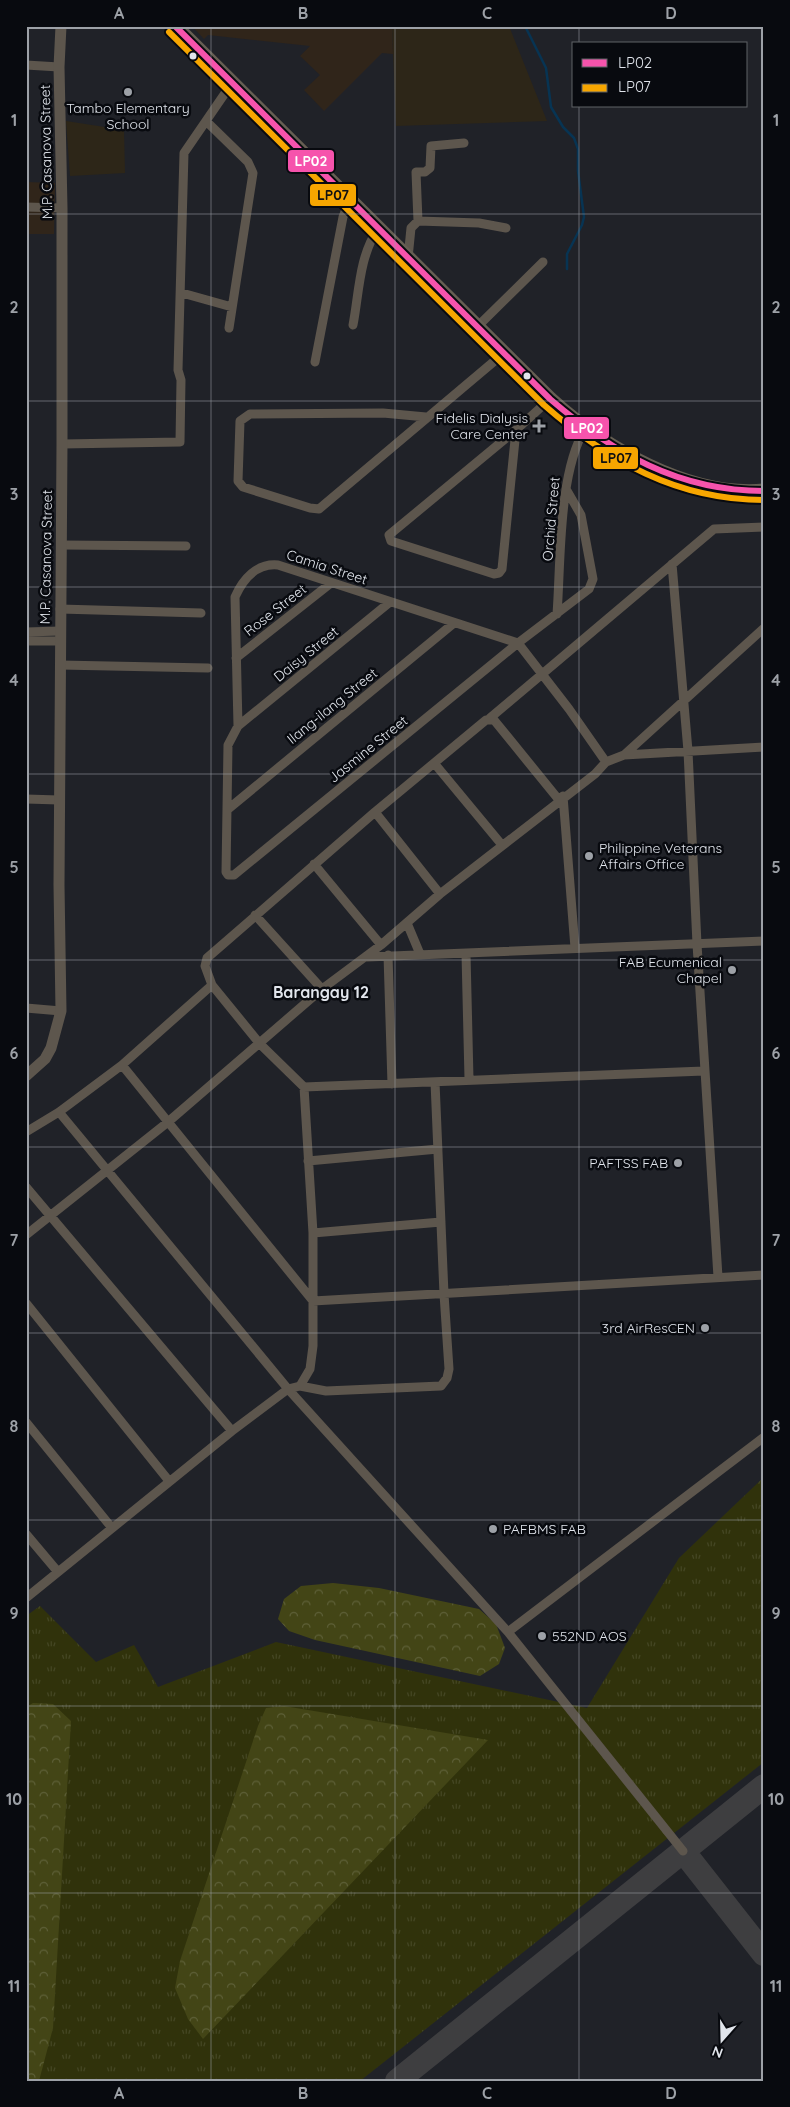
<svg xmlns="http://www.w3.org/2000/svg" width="790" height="2107" viewBox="0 0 790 2107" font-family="Quicksand,sans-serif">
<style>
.commercial{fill:#30251a}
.industrial{fill:#2d2618}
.grass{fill:url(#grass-tufts)}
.forest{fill:url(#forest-crowns)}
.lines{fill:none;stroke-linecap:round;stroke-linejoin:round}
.stream{stroke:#073453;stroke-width:2.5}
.taxiway{stroke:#3e3e40;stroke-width:24}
.minor{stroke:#5d564d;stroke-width:9}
.tertiary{stroke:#5d564d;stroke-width:11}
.trunk{stroke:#665f53;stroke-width:15}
.bus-1-casing{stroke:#080a0f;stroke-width:10}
.bus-2-casing{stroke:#080a0f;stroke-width:10}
.bus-1{stroke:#f653ac;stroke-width:6}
.bus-2{stroke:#f7a600;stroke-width:6}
.grid{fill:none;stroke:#9da1a7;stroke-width:1;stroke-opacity:0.55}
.bus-dot{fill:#e1e5ec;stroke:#080a0f;stroke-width:2}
.poi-dot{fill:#9da1a7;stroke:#080a0f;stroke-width:2}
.labels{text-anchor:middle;stroke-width:5;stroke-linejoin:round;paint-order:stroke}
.poi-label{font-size:14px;fill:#e1e5ec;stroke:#080a0f;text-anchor:end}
.street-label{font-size:14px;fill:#e1e5ec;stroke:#080a0f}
.quarter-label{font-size:16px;font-weight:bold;fill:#e1e5ec;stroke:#080a0f}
.line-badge{stroke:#080a0f;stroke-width:2}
.badge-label{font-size:14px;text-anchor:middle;font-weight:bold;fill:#fff}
.pale-badge-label{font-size:14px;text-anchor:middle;font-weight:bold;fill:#111}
.neatline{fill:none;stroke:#9da1a7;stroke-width:2}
.grid-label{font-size:16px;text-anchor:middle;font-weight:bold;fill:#9da1a7}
</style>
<defs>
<pattern id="grass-tufts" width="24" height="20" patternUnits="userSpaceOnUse" patternTransform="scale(1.25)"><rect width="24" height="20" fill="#30320b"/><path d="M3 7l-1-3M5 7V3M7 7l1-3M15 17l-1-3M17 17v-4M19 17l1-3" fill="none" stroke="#444623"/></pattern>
<pattern id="forest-crowns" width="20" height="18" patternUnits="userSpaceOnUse" patternTransform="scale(1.25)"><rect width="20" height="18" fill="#434516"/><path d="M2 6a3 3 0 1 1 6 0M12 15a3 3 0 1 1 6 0" fill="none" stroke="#5e6038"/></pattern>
</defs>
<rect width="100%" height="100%" fill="#202228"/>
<path class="commercial" d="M192 26H392L393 54 382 53 324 111 304 90 320 75 300 56 310 46 208 35 204 39Z
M26 182 55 183 54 234H26Z"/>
<path class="industrial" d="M392 26H509L547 121 396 126Z
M66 121 124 130 125 173 70 176Z"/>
<path class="grass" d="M764 1477V1762L360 2081H26V1616L40 1606 96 1662 134 1645 158 1687 276 1642 587 1708 679 1558Z"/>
<path class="forest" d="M333 1583 379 1588 479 1609 496 1624 505 1648 499 1664 480 1676 315 1640 289 1631 278 1619 284 1599 301 1586Z
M33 1703 53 1704 71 1721 53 2028 39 2081H26V1707Z
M284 1706 488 1740 203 2039 188 2019 175 1988 180 1961 258 1726 266 1708Z"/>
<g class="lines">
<path class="stream" d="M525 26 546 68 551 107 563 127 574 138 578 149V171L584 217 582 225 567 254V269"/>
<path class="taxiway" d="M683 1851 764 1954
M397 2081 764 1786"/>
<path class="minor" d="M26 65 59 67
M206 121 248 162 253 173 229 328
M26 207 62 208
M418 221 416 172H425L430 168 431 146 464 143
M408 258 411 228 418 221 479 223 506 228
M182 293 232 307
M353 325C359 294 359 256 378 229
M477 327 543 262
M315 362 343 217 349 201
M426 417 383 413 250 414 240 421 238 481 243 487 310 508 319 509 504 353
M516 430 502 569 499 573 494 574 391 541 389 535 516 430 550 399
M62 444 180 442 181 380 178 370 184 153 232 83
M61 545 186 546
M672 564 688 751 697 944 718 1277
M390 602 238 726 228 745 226 872 228 875H234L518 643 589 589 593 579 581 515 566 489
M60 609 201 613
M557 614C561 562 558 473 585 429
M26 632 60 631
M26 641H60
M518 643 569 709 606 762
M236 658 331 583
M60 665 208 668
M490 718 714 529 764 527
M238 726 235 597C243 579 257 563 278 565L518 643
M624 755 764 628
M434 763 502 845
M563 796 575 948
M26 799 59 800
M559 800 494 720H486L375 812 207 958 205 966 212 985 260 1044 304 1087 704 1071
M227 810 454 623
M375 812 440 894
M314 864 381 945
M255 915 322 989
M407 923 420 954
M466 954 469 1079
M388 955 392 1084
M367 957 764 941
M26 1008 61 1011
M122 1065 313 1301 764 1275
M59 1112 288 1389 508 1632 683 1851
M26 1132 59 1112 122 1065 212 985
M308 1161 438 1149
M26 1187 232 1431
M313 1233 441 1222
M26 1235 168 1122 322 989 381 945 440 894 595 774 606 762 624 755 764 747
M26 1303 169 1481
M300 1386 326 1391 441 1386 447 1378 449 1369 444 1294 435 1082
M26 1422 112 1528
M26 1534 58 1572
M26 1598 232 1431 288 1389 300 1386 310 1369 313 1346V1233L304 1087
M508 1632 764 1437"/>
<path class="tertiary" d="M26 1076 45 1059 51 1048 61 1011 59 885 62 444V208L59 67 61 26"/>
<path class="trunk" d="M175 26 550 399C604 448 688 498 764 491"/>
<defs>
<path id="bus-1" d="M175 26 550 399C613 453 678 491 764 491"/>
<path id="bus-2" d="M169 32 544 405C608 461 677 500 764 500"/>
</defs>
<use href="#bus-1" class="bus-1-casing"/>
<use href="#bus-2" class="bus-2-casing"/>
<use href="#bus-1" class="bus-1"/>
<use href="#bus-2" class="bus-2"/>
</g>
<path class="grid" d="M211 26V2081M395 26V2081M579 26V44M579 106V2081M26 214H764M26 401H764M26 587H764M26 774H764M26 960H764M26 1147H764M26 1333H764M26 1520H764M26 1706H764M26 1893H764"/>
<g class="bus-dot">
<circle cx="193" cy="56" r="4.5"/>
<circle cx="527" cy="376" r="4.5"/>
</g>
<g class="poi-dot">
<circle cx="128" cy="92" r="5"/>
<path d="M536.5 418.5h5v5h5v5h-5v5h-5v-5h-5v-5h5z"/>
<circle cx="589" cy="856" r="5"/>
<circle cx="732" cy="970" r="5"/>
<circle cx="678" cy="1163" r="5"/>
<circle cx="705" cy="1328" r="5"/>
<circle cx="493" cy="1529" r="5"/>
<circle cx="542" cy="1636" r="5"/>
</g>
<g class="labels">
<g class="poi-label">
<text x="128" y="113" text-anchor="middle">Tambo Elementary<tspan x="128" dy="16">School</tspan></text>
<text x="528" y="423">Fidelis Dialysis<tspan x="528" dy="16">Care Center</tspan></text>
<text x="599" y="853" text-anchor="start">Philippine Veterans<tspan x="599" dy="16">Affairs Office</tspan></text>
<text x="722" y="967">FAB Ecumenical<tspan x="722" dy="16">Chapel</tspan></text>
<text x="668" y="1168">PAFTSS FAB</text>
<text x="695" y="1333">3rd AirResCEN</text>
<text x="503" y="1534" text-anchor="start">PAFBMS FAB</text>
<text x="552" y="1641" text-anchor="start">552ND AOS</text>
</g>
<g class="street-label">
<text transform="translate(46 152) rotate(-91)" y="5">M.P. Casanova Street</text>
<text transform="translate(551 519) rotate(-85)" y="5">Orchid Street</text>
<text transform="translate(46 557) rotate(-89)" y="5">M.P. Casanova Street</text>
<text transform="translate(327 567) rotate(18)" y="5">Camia Street</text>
<text transform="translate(275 610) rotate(-38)" y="5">Rose Street</text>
<text transform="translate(306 654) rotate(-39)" y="5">Daisy Street</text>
<text transform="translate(332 706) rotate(-39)" y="5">Ilang-ilang Street</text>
<text transform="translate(368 749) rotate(-39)" y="5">Jasmine Street</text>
</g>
<g class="quarter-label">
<text x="321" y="998">Barangay 12</text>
</g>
</g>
<g class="line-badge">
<rect x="287" y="149" width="48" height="24" rx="5" fill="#f653ac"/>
<rect x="309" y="183" width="48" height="24" rx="5" fill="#f7a600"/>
<rect x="563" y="416" width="47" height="24" rx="5" fill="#f653ac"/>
<rect x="592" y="446" width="47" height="24" rx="5" fill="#f7a600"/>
</g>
<g class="badge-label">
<text x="311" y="166">LP02</text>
<text x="587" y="433">LP02</text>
</g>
<g class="pale-badge-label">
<text x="333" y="200">LP07</text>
<text x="616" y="463">LP07</text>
</g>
<rect width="790" height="2107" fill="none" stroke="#080a0f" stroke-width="55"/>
<rect x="572" y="42" width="175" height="65" fill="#080a0f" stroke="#5f6267"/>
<rect x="582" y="59" width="25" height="8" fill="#f653ac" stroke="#5f6267"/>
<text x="618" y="68" font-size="15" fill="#e1e5ec">LP02</text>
<rect x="582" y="84" width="25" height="8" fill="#f7a600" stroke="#5f6267"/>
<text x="618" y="92" font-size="15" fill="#e1e5ec">LP07</text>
<g transform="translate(722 2040) rotate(200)" stroke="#080a0f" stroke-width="4" paint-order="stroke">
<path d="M0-4L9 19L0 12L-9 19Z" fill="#e1e5ec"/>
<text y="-8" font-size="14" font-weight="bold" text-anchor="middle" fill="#e1e5ec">N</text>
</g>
<rect x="28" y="28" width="734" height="2052" class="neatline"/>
<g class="grid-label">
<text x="119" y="19">A</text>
<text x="303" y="19">B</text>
<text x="487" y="19">C</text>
<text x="671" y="19">D</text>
<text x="14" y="126">1</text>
<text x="776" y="126">1</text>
<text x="14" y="313">2</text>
<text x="776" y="313">2</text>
<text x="14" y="500">3</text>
<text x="776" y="500">3</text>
<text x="14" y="686">4</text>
<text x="776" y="686">4</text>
<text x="14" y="873">5</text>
<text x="776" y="873">5</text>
<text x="14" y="1059">6</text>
<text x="776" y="1059">6</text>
<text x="14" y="1246">7</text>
<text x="776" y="1246">7</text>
<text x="14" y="1432">8</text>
<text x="776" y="1432">8</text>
<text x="14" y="1619">9</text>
<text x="776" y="1619">9</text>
<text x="14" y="1805">10</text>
<text x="776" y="1805">10</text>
<text x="14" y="1992">11</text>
<text x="776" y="1992">11</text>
<text x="119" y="2099">A</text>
<text x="303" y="2099">B</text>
<text x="487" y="2099">C</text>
<text x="671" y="2099">D</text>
</g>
</svg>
